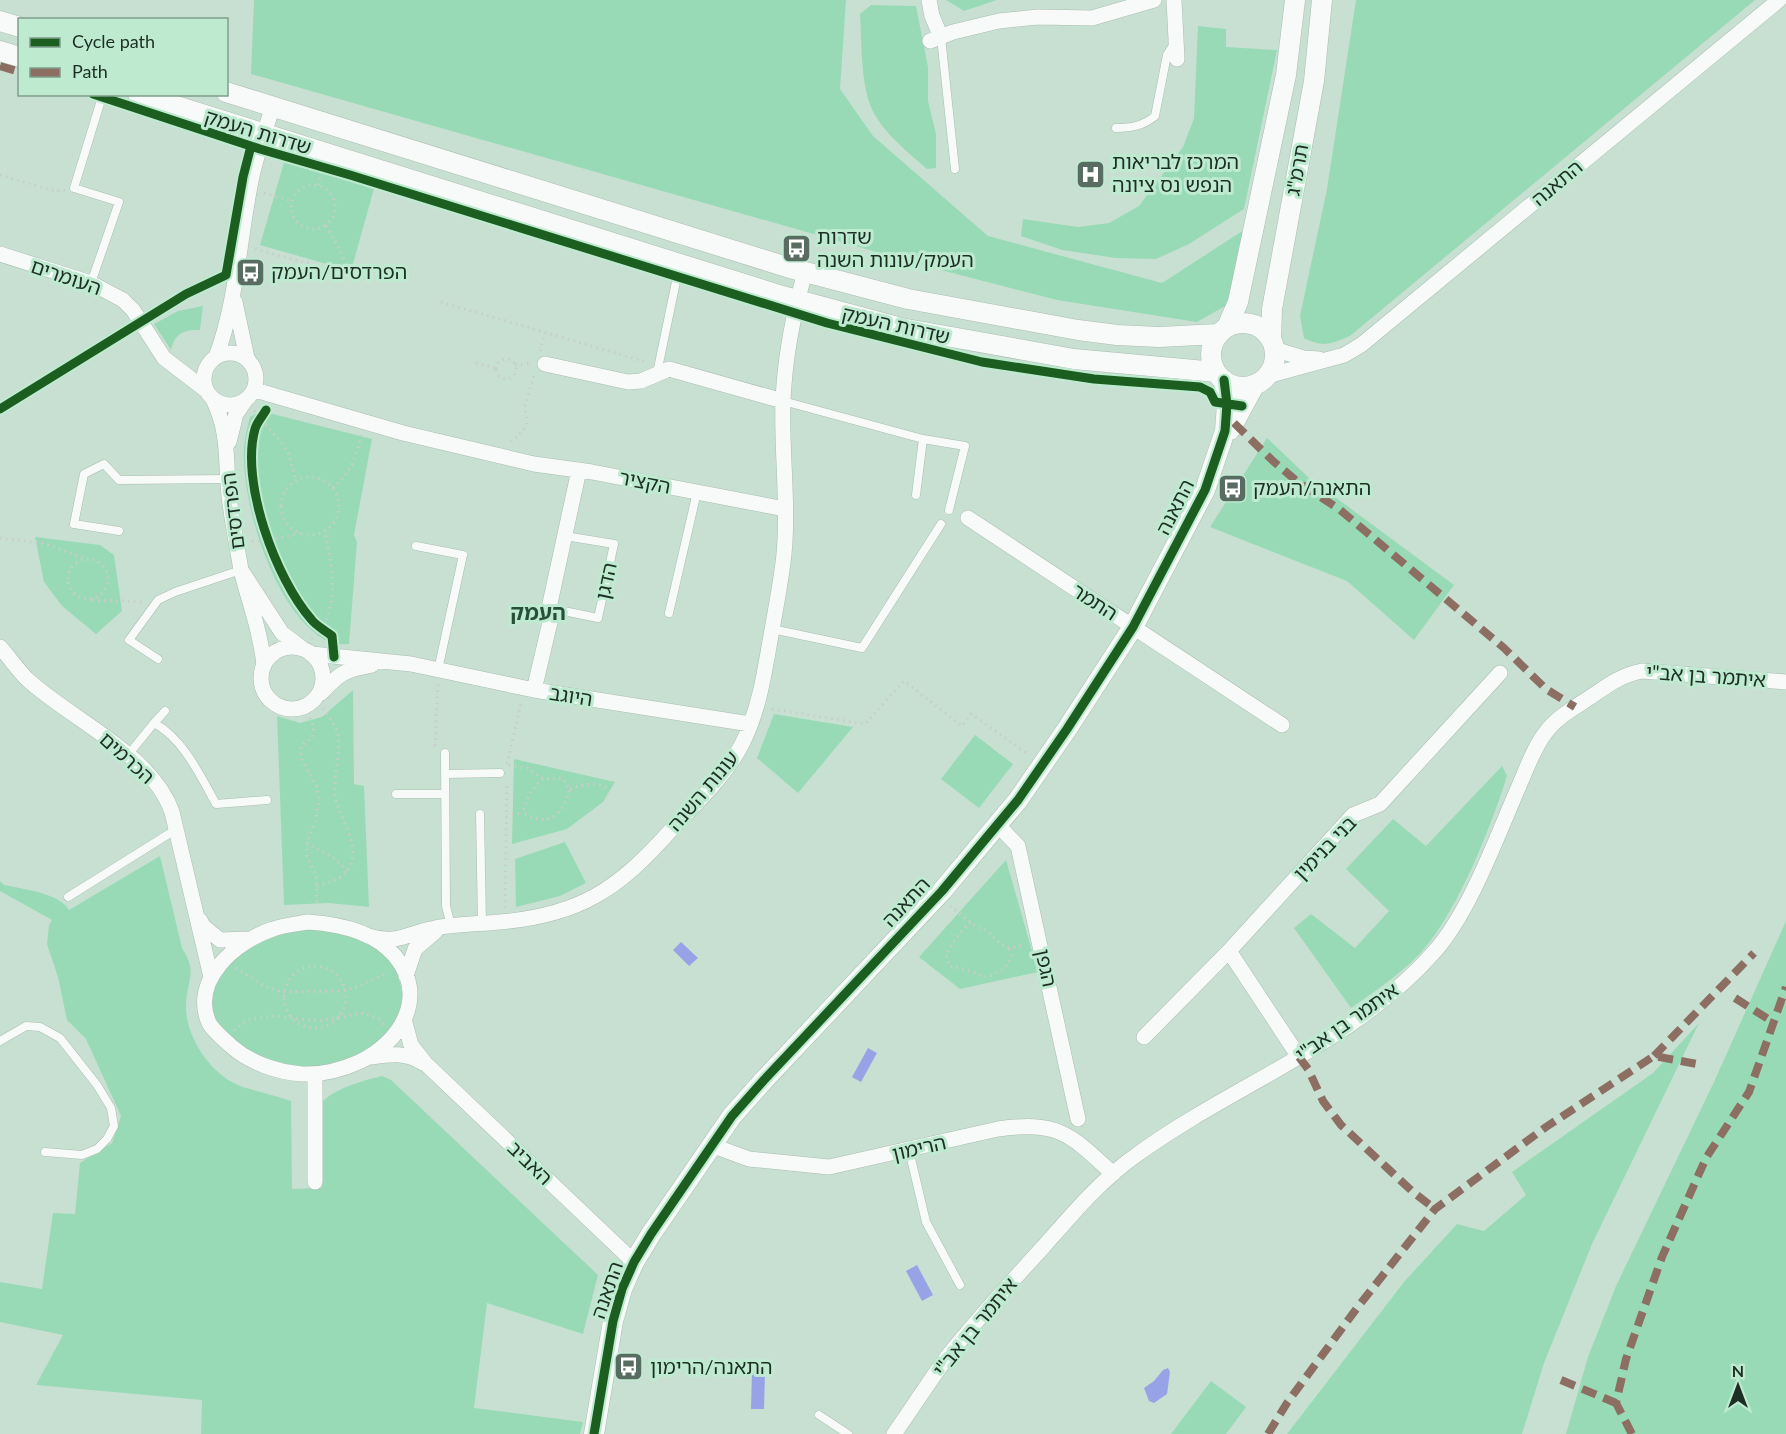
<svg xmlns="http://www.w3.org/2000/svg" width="1786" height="1434" viewBox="0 0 1786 1434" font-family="Lato,'Noto Sans Hebrew',sans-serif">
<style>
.green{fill:#99dab6}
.water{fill:#97a3e7}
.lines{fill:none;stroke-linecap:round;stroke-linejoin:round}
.service-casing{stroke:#a9bdb1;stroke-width:9}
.minor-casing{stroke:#a9bdb1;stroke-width:16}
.tertiary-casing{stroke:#a9bdb1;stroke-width:21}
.path{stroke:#c7ceca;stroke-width:3;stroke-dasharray:1.5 4.5;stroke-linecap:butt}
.service{stroke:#f7faf8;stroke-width:8}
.minor{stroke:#f7faf8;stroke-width:15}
.tertiary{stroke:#f7faf8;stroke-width:20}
.quiet{stroke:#8d6e63;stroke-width:8;stroke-dasharray:15 8;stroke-linecap:butt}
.cycleway-casing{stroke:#beebd0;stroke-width:13}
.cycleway{stroke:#1b5e20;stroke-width:9}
.labels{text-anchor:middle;stroke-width:6;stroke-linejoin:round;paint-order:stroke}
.street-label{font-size:20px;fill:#1d2e24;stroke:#beebd0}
.poi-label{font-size:20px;fill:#1d2e24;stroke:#beebd0;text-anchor:start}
.neighbourhood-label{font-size:21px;font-weight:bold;fill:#274f39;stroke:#beebd0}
</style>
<rect width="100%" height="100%" fill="#c8e0d2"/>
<path class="green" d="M254 0H846L840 89 873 136 988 236 1162 283 1247 228 1227 305 1197 322 1057 300 933 268 251 74Z
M946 0H997L964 11Z
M1356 0H1755L1350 336C1330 344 1324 348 1304 338L1300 316 1327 189Z
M871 5 916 6 928 67V101L936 134V168L927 169C909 153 888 137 875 115 860 90 862 44 860 14Z
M1198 26 1226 29V47L1277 50 1244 209 1189 244 1156 259 1116 258 1062 250 1021 236 1023 219 1078 227 1109 223 1139 206 1183 147 1194 118Z
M285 159 375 185 351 271 260 245Z
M203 306 200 330C184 329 174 334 171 350L154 324 178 311Z
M261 411 372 439 354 535 357 542 349 644C343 644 336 645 331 643 278 619 246 516 244 462 243 447 246 431 250 417Z
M1267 438 1308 477 1454 585 1414 640 1347 581 1210 527Z
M35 537 100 545 114 555 122 611 96 634 62 606 44 582Z
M353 690 354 784 364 786 369 907 329 903 284 905 277 716 300 723 322 717Z
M774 714 853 727 798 793 757 758Z
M975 735 1013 764 979 808 941 779Z
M514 759 615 782 603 802 567 829 512 844Z
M1502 766 1507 776C1490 829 1459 908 1423 950 1405 971 1374 992 1351 1008L1294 928 1311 914 1355 948 1389 911 1346 869 1393 819 1426 846Z
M565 842 586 883 560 896 516 907 515 859Z
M160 856 182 948C198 973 187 979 186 1005 185 1037 212 1077 243 1087 259 1092 275 1095 291 1101L292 1189 322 1188 323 1101C338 1087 362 1081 382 1076L391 1080 598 1275 583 1334 487 1303 474 1408 583 1422 580 1434H201L202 1400 36 1385 63 1335 0 1322V1282L42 1289 53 1213 75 1214 80 1163 112 1143 121 1116 86 1039 67 1020 58 977 47 944 49 925 52 920 0 891V881L4 885C22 889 60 893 69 910Z
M1006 860 1038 972 960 989 919 957Z
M1786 921V1434H1566L1588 1357 1616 1286 1714 1082Z
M309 929C345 931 395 945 401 987 402 992 404 1000 403 1005 402 1009 398 1014 397 1017 394 1022 392 1029 388 1034 384 1038 378 1041 374 1045 339 1072 287 1074 250 1051 238 1044 222 1033 216 1021 197 982 244 944 277 935 287 932 298 931 309 929Z
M1699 1023 1592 1244 1544 1363 1522 1434H1287L1404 1282 1457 1224 1484 1231 1526 1195 1512 1172 1653 1073Z
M1211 1381 1246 1407 1226 1434H1171Z"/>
<path class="water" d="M681 942 698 958 689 966 673 950Z
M868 1048 877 1053 861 1082 852 1077Z
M917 1265 933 1295 922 1301 906 1271Z
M1168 1368 1170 1372 1167 1394 1154 1403 1149 1401 1144 1388 1154 1381 1163 1370Z
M752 1371 765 1372 764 1409H751Z"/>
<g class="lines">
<defs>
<path id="service" d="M941 37 955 169
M1116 128C1131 128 1143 126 1155 116L1167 55 1174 44
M91 283 119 202 74 188 102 97
M657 373 677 277
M783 401 923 439 965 446 949 510
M916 495 923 439
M119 531 74 524 84 474 104 464 119 480 228 479
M416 546 463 555 438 670
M549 608 598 618 614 544 565 536
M669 613 697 492
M772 629 862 648 941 524
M158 659 129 640 158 600 175 592 241 570
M154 723 165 711
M445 753 446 906 451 926
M128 755 154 723C183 738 201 777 216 804L267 800
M445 774 500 773
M396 794H445
M480 814 482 923
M68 897 175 830
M0 1041 26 1026 40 1027 60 1038 97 1085 111 1108 114 1126 107 1139 97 1149 82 1155 45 1152
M909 1150 926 1222 960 1285
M819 1415 848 1434"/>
<path id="minor" d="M929 0 932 16 941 37
M1174 0 1177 59
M930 41 953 32 999 21 1038 17 1092 18 1154 0
M0 254 91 283 123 300 133 310 164 358 207 391
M235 302 247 358
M1274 349 1303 358 1319 359
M204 379a26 26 0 1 1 52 0a26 26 0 1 1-52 0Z
M216 357C237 301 239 240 251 181 256 156 265 131 273 106
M545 364 628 382 641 381 669 369 783 401
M1267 376 1344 355 1361 345 1779 0
M255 390 403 433 534 464 592 472 785 509
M213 399C230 435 225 458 229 496 232 521 237 546 241 570
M229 442 236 414 245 401
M968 518 1282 725
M0 647C9 657 17 669 27 679 70 719 152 754 172 812L211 977
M261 678a31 31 0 1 1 62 0a31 31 0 1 1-62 0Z
M312 654 411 664 534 690 750 724
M264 666C261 633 249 602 241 570L282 633 303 649
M534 690 551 618 549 608 579 470
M321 693C340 673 344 670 372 665
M997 824 1018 846 1078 1119
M200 920 203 926 220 940 251 939
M308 922C339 924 374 931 395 956 429 997 400 1043 359 1062 341 1070 322 1075 302 1074 277 1072 250 1063 231 1046 224 1039 214 1032 209 1023 190 980 236 941 273 929 284 925 296 924 308 922Z
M368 936C398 945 408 933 435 928 456 924 479 924 500 922 581 915 618 889 671 830 695 804 725 777 742 744 758 713 764 676 770 641 775 612 781 583 784 554 789 503 781 451 783 400 785 356 793 315 805 272
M1229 951 1299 1057
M406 976 415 949 436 931
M405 1023 411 1045 426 1064 634 1262
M1144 1037 1229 951 1353 815 1380 804 1500 673
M371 1057C391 1054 406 1052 423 1063
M315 1074V1182
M711 1145 749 1159 829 1167 998 1129C1059 1120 1071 1135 1113 1174
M894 1434C912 1408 929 1382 947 1357 978 1318 1012 1281 1045 1245 1073 1213 1100 1181 1135 1156 1232 1085 1353 1044 1434 952 1470 912 1497 836 1519 786 1527 768 1534 747 1546 732 1557 717 1574 708 1589 698 1608 685 1619 676 1642 671L1786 682"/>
<path id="tertiary" d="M0 21 20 27
M0 51 20 57
M226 92 790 268 908 299 1078 330 1117 335 1159 337 1219 334
M138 94 782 296 901 328 1074 359 1216 372
M1211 355a32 32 0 1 1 64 0a32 32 0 1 1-64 0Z
M1227 327 1238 302 1286 75 1295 0
M1271 340 1272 309 1314 81 1322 0
M1230 430 1255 384
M594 1434 613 1321 622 1289 634 1262 651 1234 732 1116 764 1080 942 891 1018 800 1067 729 1133 627 1205 490 1225 431 1227 404 1224 380"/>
</defs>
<use href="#service" class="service-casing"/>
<use href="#minor" class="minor-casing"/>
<use href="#tertiary" class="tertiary-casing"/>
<path class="path" d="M0 175 55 191 65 190
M291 207a22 22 0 1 1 44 0a22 22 0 1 1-44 0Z
M318 185 322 170
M264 193 292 201
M326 226 339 248 351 275
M255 249 369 280
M441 302 646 362
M156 317 202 290 219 284
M540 351 545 333
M496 369a10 10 0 1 1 20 0a10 10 0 1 1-20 0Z
M476 363 496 368
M515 365 531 363
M0 411 130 333
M254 411 281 442 289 454 296 481
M511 442 523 431 527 424 525 406 534 375
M281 506a29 29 0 1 1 58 0a29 29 0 1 1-58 0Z
M333 488C351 471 356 460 361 435
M0 538 42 543 87 559
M252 541 264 542 300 533
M68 579a20 20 0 1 1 40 0a20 20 0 1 1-40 0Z
M92 600 142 602
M312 639C315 634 321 629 324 624 339 596 331 561 325 532
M305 707 314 727 312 738 301 746V758L317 787 319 800 316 819 307 843 306 854 316 875 317 907
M772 709 865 724 904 681 962 726 971 714 1028 754
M435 746 438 684
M507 764 521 703
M509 765 528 768 543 779 562 778 570 789C563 815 548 829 523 812 527 797 532 789 543 779
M570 789C585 784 592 781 607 788
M506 817 523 812
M307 843 335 859 347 871
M317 886C331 883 349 877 352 861 357 837 338 817 335 794 333 775 341 755 338 735 336 725 327 715 322 706
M950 906 976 927 986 930 1001 944 1009 948 1025 945
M505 908 507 782
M970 922 957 937 946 954 949 966 968 970 984 977 993 975 1003 969 1008 964 1012 954 1009 948
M284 997a31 31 0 1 1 62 0a31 31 0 1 1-62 0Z
M236 968 264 986 281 992 339 991 357 987 387 973
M234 1030 248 1020 274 1016 318 1021 363 1013 379 1019 384 1025"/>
<use href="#service" class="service"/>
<use href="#minor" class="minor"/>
<use href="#tertiary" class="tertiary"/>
<path class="quiet" d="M0 66 20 72
M1234 423 1273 461 1299 483 1339 509 1504 648 1546 689 1575 707
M1735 998 1773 1022
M1654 1056 1754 953
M1299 1057 1308 1069 1323 1101 1341 1125 1413 1192 1435 1209
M1561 1380 1616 1403
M1268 1434 1287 1403 1357 1308 1435 1209 1546 1127 1654 1056 1702 1065
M1632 1434 1616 1403 1626 1359 1662 1257 1706 1158 1749 1092 1786 987"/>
<defs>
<path id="cycleway" d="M93 94 260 149 350 175 827 323 982 362 1094 379 1200 387 1210 392 1215 402 1242 406
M0 409 186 294 226 275 243 177 251 146
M266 410C262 417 257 422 255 429 240 482 276 579 311 619 316 626 325 630 332 636L334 657
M594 1434 613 1321 622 1289 634 1262 651 1234 732 1116 764 1080 942 891 1018 800 1067 729 1133 627 1205 490 1225 431 1227 404 1224 380"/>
</defs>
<use href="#cycleway" class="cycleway-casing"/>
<use href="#cycleway" class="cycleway"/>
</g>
<defs>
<symbol id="hospital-square" viewBox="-11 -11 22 22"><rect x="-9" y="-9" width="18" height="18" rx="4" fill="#596c61" stroke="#beebd0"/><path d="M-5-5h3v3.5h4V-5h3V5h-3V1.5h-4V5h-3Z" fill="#fff"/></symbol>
<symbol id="bus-square" viewBox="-11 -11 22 22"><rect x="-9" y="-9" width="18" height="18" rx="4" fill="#596c61" stroke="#beebd0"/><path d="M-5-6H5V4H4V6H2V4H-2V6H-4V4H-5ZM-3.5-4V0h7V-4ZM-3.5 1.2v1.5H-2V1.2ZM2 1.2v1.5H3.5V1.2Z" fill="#fff"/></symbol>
</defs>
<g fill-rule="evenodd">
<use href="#hospital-square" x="1074" y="158" width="33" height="33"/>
<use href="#bus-square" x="780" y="232" width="33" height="33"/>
<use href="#bus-square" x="234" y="256" width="33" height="33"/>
<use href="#bus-square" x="1216" y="472" width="33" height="33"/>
<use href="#bus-square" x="612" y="1350" width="33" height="33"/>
</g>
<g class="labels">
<g class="street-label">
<text transform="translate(258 132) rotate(17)" y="7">שדרות העמק</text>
<text transform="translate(1297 170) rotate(-80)" y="7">תרמ"ג</text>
<text transform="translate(1557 183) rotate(-40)" y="7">התאנה</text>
<text transform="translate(66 277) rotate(19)" y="7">העומרים</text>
<text transform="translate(896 325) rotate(13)" y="7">שדרות העמק</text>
<text transform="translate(645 482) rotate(11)" y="7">הקציר</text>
<text transform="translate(1175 507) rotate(-63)" y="7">התאנה</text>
<text transform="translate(233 511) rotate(-97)" y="7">הפרדסים</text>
<text transform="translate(606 581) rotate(-78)" y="7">הדגן</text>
<text transform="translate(1095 602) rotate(33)" y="7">התמר</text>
<text transform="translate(1706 676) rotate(4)" y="7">איתמר בן אב"י</text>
<text transform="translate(571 696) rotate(9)" y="7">היוגב</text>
<text transform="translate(127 758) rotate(42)" y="7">הכרמים</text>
<text transform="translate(703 791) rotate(-50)" y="7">עונות השנה</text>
<text transform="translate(1325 848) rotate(-46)" y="7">בני בנימין</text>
<text transform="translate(906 902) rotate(-47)" y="7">התאנה</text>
<text transform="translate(1046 968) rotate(78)" y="7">הגפן</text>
<text transform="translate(1347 1022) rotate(-35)" y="7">איתמר בן אב"י</text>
<text transform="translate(919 1148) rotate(-13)" y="7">הרימון</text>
<text transform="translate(530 1163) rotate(44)" y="7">האביב</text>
<text transform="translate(607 1290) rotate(-71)" y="7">התאנה</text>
<text transform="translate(975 1327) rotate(-51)" y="7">איתמר בן אב"י</text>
</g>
<g class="poi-label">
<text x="1112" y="169">המרכז לבריאות<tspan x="1112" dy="23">הנפש נס ציונה</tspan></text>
<text x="817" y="244">שדרות<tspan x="817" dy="23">העמק/עונות השנה</tspan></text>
<text x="271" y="279">הפרדסים/העמק</text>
<text x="1253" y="495">התאנה/העמק</text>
<text x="650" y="1374">התאנה/הרימון</text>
</g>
<g class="neighbourhood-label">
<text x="538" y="620">העמק</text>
</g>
</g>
<rect x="18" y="18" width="210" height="78" fill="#beebd0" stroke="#7e9f8b" stroke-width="1.5"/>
<rect x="30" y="38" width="30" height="9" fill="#1b5e20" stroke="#7e9f8b" stroke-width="1.5"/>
<text x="72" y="48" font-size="18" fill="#1d2e24">Cycle path</text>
<rect x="30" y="68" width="30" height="9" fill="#8d6e63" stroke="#7e9f8b" stroke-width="1.5"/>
<text x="72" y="78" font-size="18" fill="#1d2e24">Path</text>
<g transform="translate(1738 1386)" stroke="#beebd0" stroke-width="4.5" paint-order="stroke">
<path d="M0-4.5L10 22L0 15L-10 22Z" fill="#1d2e24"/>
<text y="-9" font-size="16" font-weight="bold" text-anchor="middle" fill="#1d2e24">N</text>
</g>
</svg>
